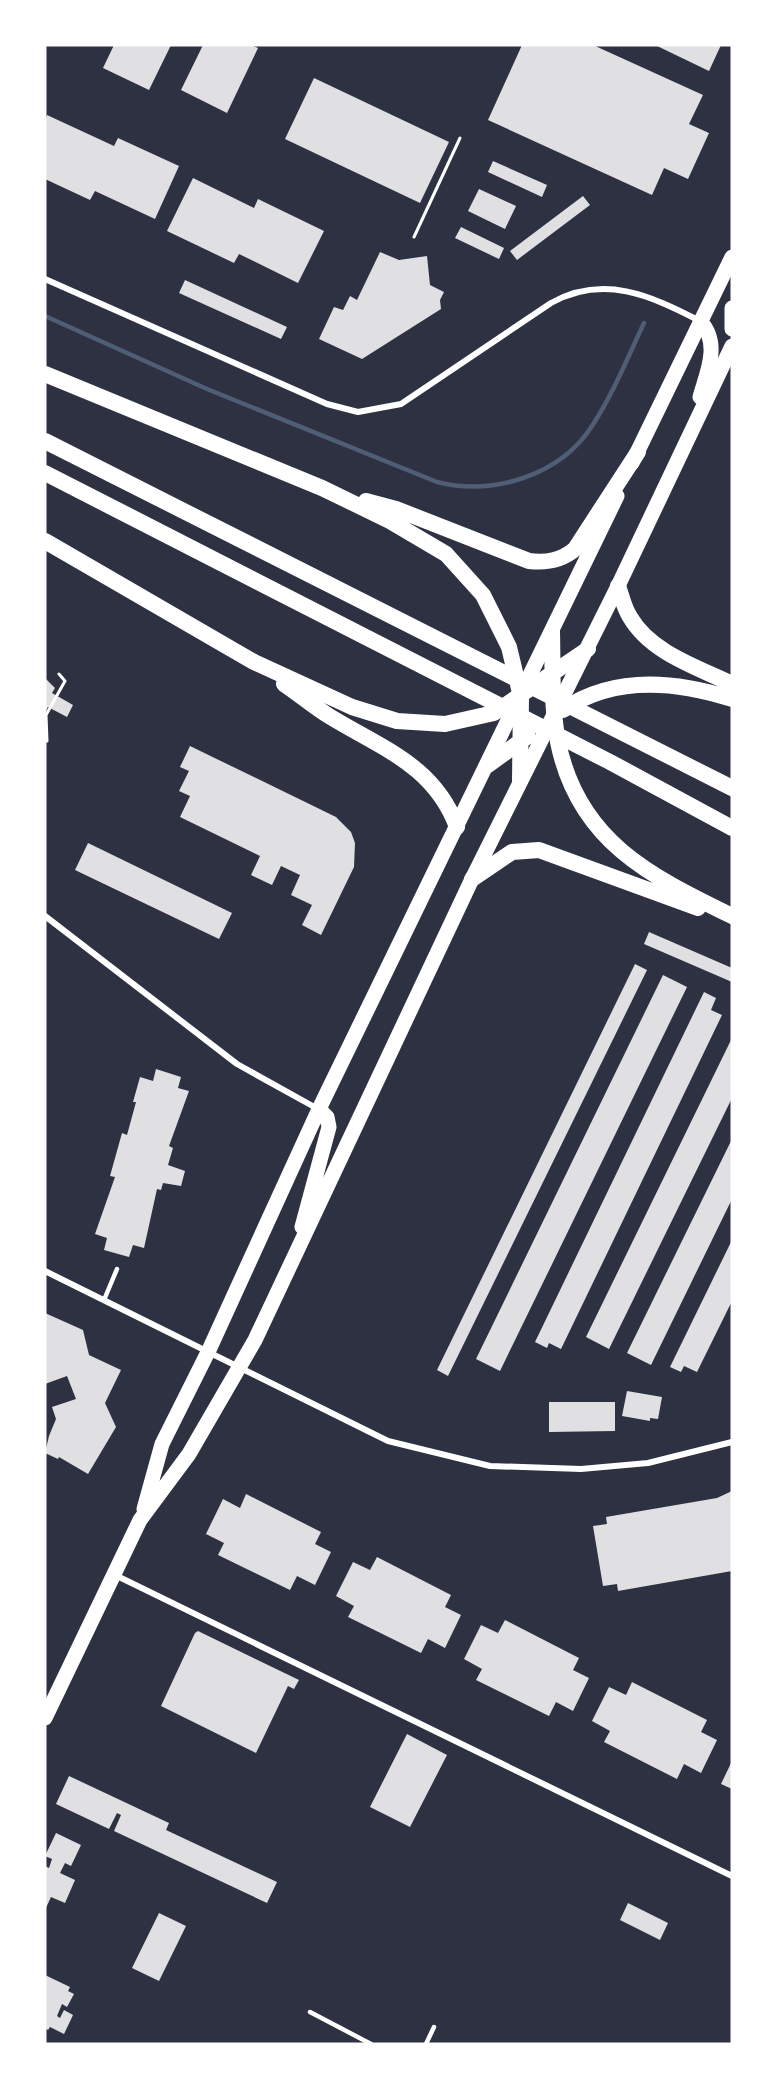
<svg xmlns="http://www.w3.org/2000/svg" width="777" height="2089" viewBox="0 0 777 2089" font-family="Quicksand,sans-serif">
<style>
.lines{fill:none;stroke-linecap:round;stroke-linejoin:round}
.stream{stroke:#4f5d75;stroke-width:4.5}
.building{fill:#e0e0e3}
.path{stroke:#fff;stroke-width:3}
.service{stroke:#fff;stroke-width:4.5}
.minor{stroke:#fff;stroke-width:6}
.primary{stroke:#fff;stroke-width:15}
.motorway{stroke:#fff;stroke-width:16}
</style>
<rect width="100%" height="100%" fill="#2d3142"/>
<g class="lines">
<path class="stream" d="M45 316 207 389 437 482C492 496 560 476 592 426 613 394 628 357 644 323"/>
</g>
<path class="building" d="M114 45H171L149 90 103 68Z
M203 45H251L258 48 227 113 181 90Z
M522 45H593L703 95 689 124 709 133 688 179 664 168 652 195 488 120Z
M655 45H721L709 71Z
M314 78 449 142 420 203 285 139Z
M47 115 114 146 118 138 179 166 155 219 95 191 90 200 45 179V121Z
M493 161 547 185 542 197 488 172Z
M193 178 254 208 258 199 324 231 298 283 239 254 234 263 167 231Z
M479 189 516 206 505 229 468 211Z
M583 196 590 205 517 260 510 251Z
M461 227 504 248 499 259 455 238Z
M380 252 399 260 427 256 430 285 444 292 440 300 441 309 362 359 319 339 334 307 343 310 350 296 357 300Z
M185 280 287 327 281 339 179 293Z
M45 678 55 688 52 693 73 705 67 717 48 707 45 712Z
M190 746 336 817 351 832 355 843 354 867 321 935 302 925 312 905 291 895 300 875 281 866 272 885 251 875 260 856 180 817 190 796 179 791 189 771 180 767Z
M88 843 232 913 219 939 75 870Z
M649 932 732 968V982L644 944Z
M635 964 647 970 448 1376 437 1370Z
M663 975 687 987 500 1371 476 1359Z
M704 992 716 998 711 1010 722 1015 561 1349 549 1343 547 1348 535 1342Z
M732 1038V1098L609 1349 586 1337Z
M156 1069 181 1077 178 1088 189 1091 169 1146 173 1148 168 1165 185 1171 181 1186 163 1183 161 1190 157 1189 144 1248 133 1245 129 1257 104 1250 107 1238 95 1234 115 1177 110 1176 122 1133 127 1135 136 1102H133L140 1077 153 1081Z
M732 1139V1199L651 1365 627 1353Z
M732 1240V1301L697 1372 684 1366 681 1372 670 1367Z
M45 1313 83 1330 89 1355 121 1370 105 1403 116 1427 88 1474 59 1457 58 1459 45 1453 49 1436 56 1419 52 1407 76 1399 67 1376 45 1384Z
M627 1391 662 1397 658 1419 650 1418V1421L622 1416Z
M549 1402H615V1431L549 1432Z
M732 1491V1571L618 1591 617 1584 603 1586 593 1526 607 1524 606 1517 717 1498Z
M246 1494 321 1532 315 1544 331 1552 315 1585 297 1576 290 1590 218 1555 224 1543 206 1534 223 1499 240 1508Z
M377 1557 451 1595 445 1607 461 1615 445 1648 428 1639 421 1653 348 1617 354 1606 336 1596 353 1562 370 1570Z
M505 1620 579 1658 573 1670 589 1678 573 1711 556 1702 549 1716 476 1680 482 1669 464 1659 481 1625 498 1633Z
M198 1631 299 1680 294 1689 288 1686 256 1753 161 1706 195 1633Z
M632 1682 707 1720 701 1732 717 1740 701 1773 684 1764 677 1779 604 1742 610 1731 592 1721 609 1687 626 1695Z
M407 1734 447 1755 410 1827 370 1807Z
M732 1761V1789L721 1784Z
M69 1776 169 1823 166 1830 277 1882 267 1903 114 1831 121 1815 117 1813 109 1829 56 1804Z
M56 1833 81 1845 71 1866 65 1863 60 1873 75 1880 65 1903 51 1897 45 1910V1866L49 1868 52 1859 45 1856Z
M628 1903 668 1923 660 1940 620 1920Z
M159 1913 186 1926 159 1981 132 1968Z
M45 1975 70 1987 68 1991 74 1994 67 2007 62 2004 57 2016 60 2018 64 2010 73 2015 64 2034 50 2027 48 2030 45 2028Z"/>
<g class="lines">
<path class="path" d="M414 237 460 138
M45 740 47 741 46 715 65 681 59 674"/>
<path class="service" d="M104 1300 117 1269
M310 2012 371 2044
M426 2044 434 2027"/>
<path class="minor" d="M45 279 327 404 358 412 401 404 551 303C603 274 650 295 700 321
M45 916 237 1064 318 1109
M45 1271 388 1441 490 1466 581 1469 648 1463 732 1442
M115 1575 732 1876"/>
<path class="primary" d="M732 308V329
M700 397C707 372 721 343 700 321
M632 463 732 257
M302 1227 329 1127 327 1117 319 1109
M144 1509 162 1444 209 1350 319 1109 617 496
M45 1718 140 1520 189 1454 255 1340 472 879 618 586 732 346"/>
<path class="motorway" d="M45 374 322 488 390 521 446 554 483 595 509 647 521 697 520 781
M45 441 732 788
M45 473 610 762 732 828
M366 501 396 509 529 561C546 563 561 561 575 549L638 452
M45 541 254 662 352 707 397 721 445 724 494 713 588 649
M618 586C622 597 624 608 630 617 651 653 697 667 732 684
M552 632C553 668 551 706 558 742 578 841 650 876 732 916
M284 684C299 694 313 706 329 716 381 748 434 765 457 827
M563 710C614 675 676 681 732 699
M488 765 528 736
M472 879 512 852 539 850 698 908"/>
</g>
<rect width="777" height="2089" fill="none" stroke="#ffffff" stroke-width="93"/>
</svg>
